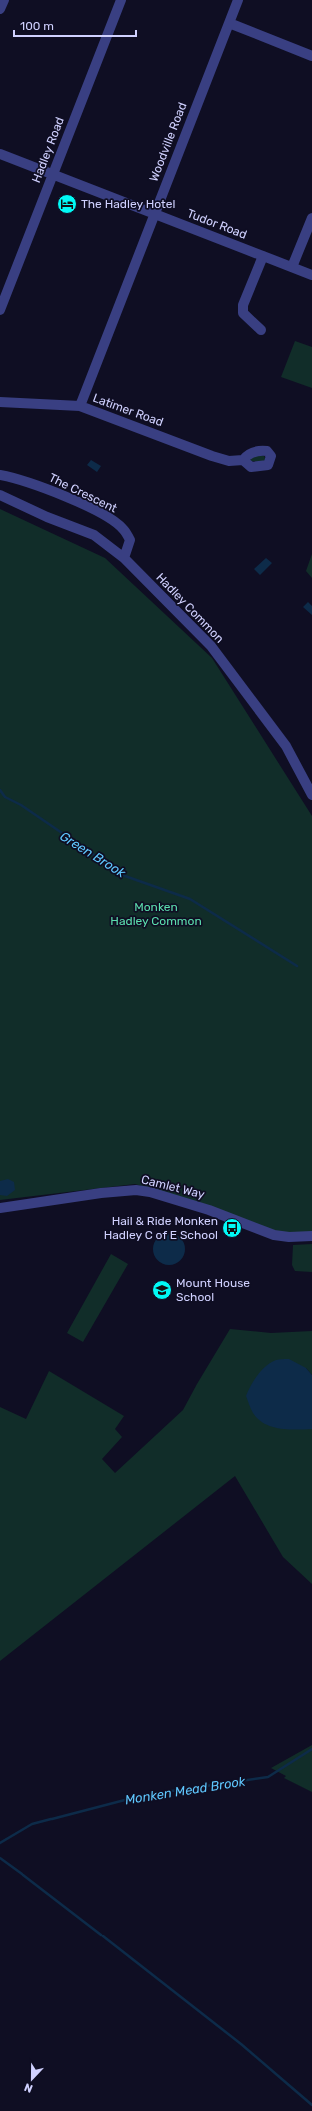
<svg xmlns="http://www.w3.org/2000/svg" width="312" height="2111" viewBox="0 0 312 2111" font-family="Rubik,sans-serif">
<style>
.green{fill:#112d29}
.water{fill:#0d2b49}
.lines{fill:none;stroke-linecap:round;stroke-linejoin:round}
.stream{stroke:#0d2b49;stroke-width:2.5}
.minor{stroke:#393f82;stroke-width:10}
.labels{text-anchor:middle;stroke-width:3.5;stroke-linejoin:round;paint-order:stroke}
.street-label{font-size:12px;fill:#d0d1ff;stroke:#0f0e23}
.poi-label{font-size:12px;fill:#d0d1ff;stroke:#0f0e23;text-anchor:start}
.park-label{font-size:12px;fill:#5cdfaf;stroke:#0f0e23}
.water-label{font-size:13px;font-style:italic;fill:#5fc7fe;stroke:#0f0e23}
</style>
<rect width="100%" height="100%" fill="#0f0e23"/>
<path class="green" d="M295 341 312 347V388L281 377Z
M253 456H264L265 458 264 462 251 461V457Z
M0 509 105 558 212 658 312 816V1232L286 1233 270 1231 206 1205 135 1184 0 1200Z
M312 554V578L306 571Z
M312 1244V1272L295 1271 292 1265 293 1245Z
M111 1254 128 1264 83 1342 67 1333Z
M230 1329 271 1333 312 1331V1375L306 1368 285 1429H312V1584L283 1557 235 1476 0 1661V1407L26 1419 49 1371 124 1416 115 1429 122 1437 102 1459 115 1473 183 1410 197 1384Z
M312 1745V1792L284 1778 286 1776 271 1768Z"/>
<path class="water" d="M91 460 101 466 97 472 87 465Z
M266 558 272 563 260 575 254 569Z
M308 602 312 606V615L303 607Z
M8 1179 14 1182 15 1190 7 1196 0 1195V1181Z
M153 1249a16 16 0 1 1 32 0a16 16 0 1 1-32 0Z
M289 1359 306 1368 312 1375V1429C293 1430 265 1432 253 1413 250 1408 248 1401 246 1396 251 1383 262 1365 276 1360 280 1359 286 1359 289 1359Z"/>
<g class="lines">
<path class="stream" d="M0 790 5 797 21 805 125 876 190 899 297 966
M52 1819 144 1795 268 1777 312 1749
M0 1843 32 1824 51 1819
M0 1858 22 1874
M23 1875 101 1935
M103 1936 241 2044 312 2105"/>
<path class="minor" d="M0 9 4 0
M229 23 312 56
M0 154 312 275
M292 267 312 218
M0 310 121 0
M261 330 243 313V305L263 256
M0 402 80 406 212 456 229 461 243 460 251 467 268 465 271 456 267 451C257 450 249 452 243 460
M80 406 238 0
M0 475C27 480 106 509 123 529 126 532 128 536 130 540L124 558
M0 495 47 517 94 535 124 558 211 646 286 746 312 795
M0 1208 101 1193 136 1190 150 1192 209 1210 274 1235 289 1237 312 1236"/>
</g>
<defs>
<symbol id="hotel-disc" viewBox="-11 -11 22 22"><circle r="9.5" fill="#01faf6" stroke="#0f0e23"/><path d="M-6-4.5h1.5V1H6V5H4.5V3h-9V5H-6ZM-4 0a1.8 1.8 0 1 1 3.6 0ZM.5 0V-2.5h3Q6-2.5 6 0Z" fill="#111"/></symbol>
<symbol id="bus-disc" viewBox="-11 -11 22 22"><circle r="9.5" fill="#01faf6" stroke="#0f0e23"/><path d="M-5-6H5V4H4V6H2V4H-2V6H-4V4H-5ZM-3.5-4V0h7V-4ZM-3.5 1.2v1.5H-2V1.2ZM2 1.2v1.5H3.5V1.2Z" fill="#111"/></symbol>
<symbol id="school-disc" viewBox="-11 -11 22 22"><circle r="9.5" fill="#01faf6" stroke="#0f0e23"/><path d="M0-5L7-2L0 1L-7-2ZM-4 1L0 2.5L4 1V4Q0 6-4 4Z" fill="#111"/></symbol>
</defs>
<g fill-rule="evenodd">
<use href="#hotel-disc" x="56" y="193" width="22" height="22"/>
<use href="#bus-disc" x="221" y="1217" width="22" height="22"/>
<use href="#school-disc" x="151" y="1279" width="22" height="22"/>
</g>
<g class="labels">
<g class="street-label">
<text transform="translate(168 142) rotate(-69)" y="4">Woodville Road</text>
<text transform="translate(48 150) rotate(-69)" y="4">Hadley Road</text>
<text transform="translate(217 224) rotate(21)" y="4">Tudor Road</text>
<text transform="translate(128 410) rotate(20)" y="4">Latimer Road</text>
<text transform="translate(83 493) rotate(26)" y="4">The Crescent</text>
<text transform="translate(190 608) rotate(46)" y="4">Hadley Common</text>
<text transform="translate(173 1187) rotate(14)" y="4">Camlet Way</text>
</g>
<g class="poi-label">
<text x="81" y="208">The Hadley Hotel</text>
<text x="218" y="1225" text-anchor="end">Hail &amp; Ride Monken<tspan x="218" dy="14">Hadley C of E School</tspan></text>
<text x="176" y="1287">Mount House<tspan x="176" dy="14">School</tspan></text>
</g>
<g class="park-label">
<text x="156" y="911">Monken<tspan x="156" dy="14">Hadley Common</tspan></text>
</g>
<g class="water-label">
<text transform="translate(93 854) rotate(32)" y="5">Green Brook</text>
<text transform="translate(185 1790) rotate(-9)" y="5">Monken Mead Brook</text>
</g>
</g>
<g transform="translate(32 2079) rotate(202)" stroke="#0f0e23" stroke-width="3" paint-order="stroke">
<path d="M0-3L7 15L0 10L-7 15Z" fill="#d0d1ff"/>
<text y="-6" font-size="11" font-weight="bold" text-anchor="middle" fill="#d0d1ff">N</text>
</g>
<path d="M14 30v6h122v-6" fill="none" stroke="#d0d1ff" stroke-width="2"/>
<text x="20" y="30" font-size="12" fill="#d0d1ff" stroke="#0f0e23" stroke-width="3" paint-order="stroke">100 m</text>
</svg>
